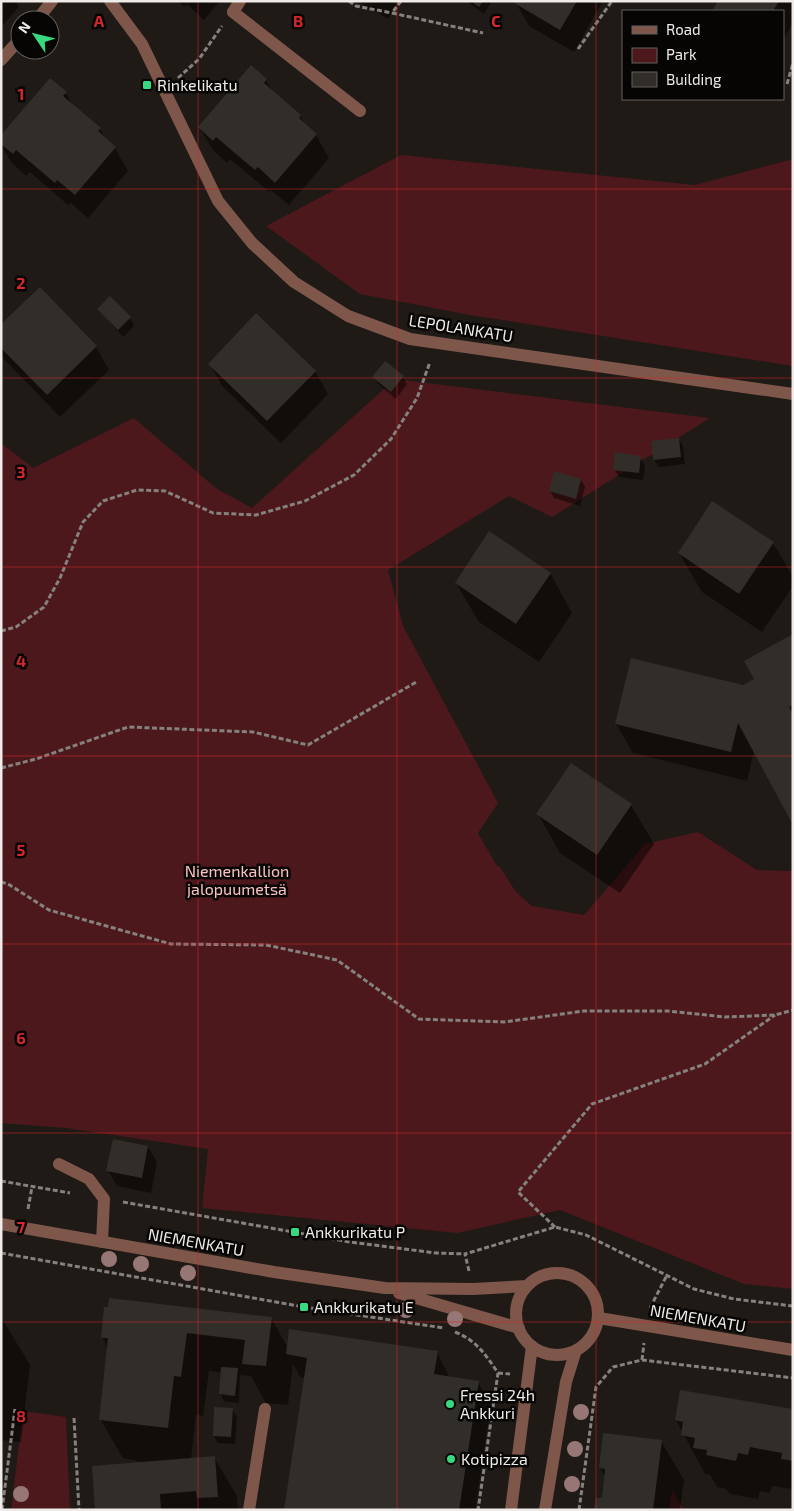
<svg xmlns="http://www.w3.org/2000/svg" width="794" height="1511" viewBox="0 0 794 1511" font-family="'Exo 2',sans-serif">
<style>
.green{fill:#4c181c}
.shadow{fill:#0007}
.building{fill:#312d28}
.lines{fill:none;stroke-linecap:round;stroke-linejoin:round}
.path{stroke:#85817e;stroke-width:3;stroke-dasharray:5 2.5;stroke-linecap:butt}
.service{stroke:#7e564a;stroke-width:12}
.minor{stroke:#7e564a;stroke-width:12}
.tertiary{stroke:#7e564a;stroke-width:12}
.tree{fill:#977775}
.grid{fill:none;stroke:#d62828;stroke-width:1;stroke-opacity:0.55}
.poi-dot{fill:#38d880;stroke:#070504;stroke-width:2}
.labels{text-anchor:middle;stroke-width:5;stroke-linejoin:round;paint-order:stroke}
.poi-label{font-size:16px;fill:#eeebe8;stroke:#070504;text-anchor:start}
.street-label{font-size:16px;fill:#eeebe8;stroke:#070504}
.park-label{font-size:16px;fill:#fac3c2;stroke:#070504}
.grid-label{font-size:16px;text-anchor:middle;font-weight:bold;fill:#d62828;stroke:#070504;stroke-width:5;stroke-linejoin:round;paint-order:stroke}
</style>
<rect width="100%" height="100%" fill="#1f1a16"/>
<path class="green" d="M401 155 695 185 793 159V366L470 315 360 294 266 226Z
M395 379 710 418 552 517 509 496 388 570 403 626 498 803 478 833 497 866 500 867 516 892 532 906 584 915 645 844 698 832 757 870 793 871V1289L744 1284 560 1210 457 1233 202 1208 208 1149 66 1128 1 1123V443L33 468 134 418 217 489 252 508Z
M23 1411 66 1417 70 1510H11Z
M672 1490 684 1510H669Z"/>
<path class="shadow" d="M1 1H16L19 7 1 27Z
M178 1H220L204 20 187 4 184 7Z
M357 1H399L388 19Z
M466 1H492L484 14Z
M517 1H603L574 52 529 26 516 3Z
M719 1H793V23L783 40V11H713Z
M266 80 274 94 300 116 307 127 316 135 329 158 289 205 271 190 269 192 230 159 227 163 213 150 199 127Z
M66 93 73 106 100 129 106 140 115 148 128 171 88 218 71 203 68 205 30 172 26 176 12 163 1 145V137Z
M99 309 130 318 134 326 123 337Z
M1 326 96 347 109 370 60 417 4 359 1 354Z
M210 364 315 371 328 394 281 443 223 387Z
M374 377H403L407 384 396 399 378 384Z
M679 439 683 446 685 464 659 467 654 460Z
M640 457 645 465 643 480 619 477 614 469Z
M581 480 585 487 580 506 554 498 550 491Z
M773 543 793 577V586L762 632 702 592 679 553Z
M550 573 572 613 539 662 479 622 456 583Z
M793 635V823L754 751 747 781 633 753 616 724 743 687 756 680Z
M631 805 654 844 620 893 560 853 538 814Z
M148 1147 157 1162 151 1193 117 1186 108 1171Z
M1 1317 30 1365 21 1442 1 1440Z
M271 1318 288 1348 437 1352 450 1378 478 1382 491 1405 475 1510H285L305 1378 300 1377 293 1364 288 1405 266 1403 251 1376 240 1375 239 1403 224 1401 220 1394 222 1373 209 1371 203 1416 196 1415 191 1459 214 1457 237 1496 238 1510H96L146 1463 123 1458 100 1419 108 1349 102 1337Z
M232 1409 237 1417 235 1444 218 1443 214 1436Z
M793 1410V1489L772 1486 770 1493 760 1491 758 1499 730 1494 726 1489 717 1487 710 1475 705 1474 676 1420Z
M661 1441 684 1480 680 1510H596L603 1500 606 1478 600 1468Z"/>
<path class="building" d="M471 1H483L479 7Z
M516 1H577L560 30 514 3Z
M718 1H779L773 11H712Z
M251 65 267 79 264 83 301 115 299 118 317 134 275 183 258 167 255 170 216 137 213 141 198 127Z
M50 78 67 92 63 96 101 128 98 131 116 147 75 195 57 180 55 183 16 150 13 154 1 144V135Z
M40 287 97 346 47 395 1 348V324Z
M110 296 131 317 118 330 97 309Z
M256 313 316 371 267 421 208 364Z
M385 361 404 376 391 392 372 377Z
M679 438 681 457 653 460 651 441Z
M615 452 641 456 639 473 613 470Z
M554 471 581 479 576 499 549 491Z
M712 501 774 542 739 594 678 553Z
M489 531 551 573 516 624 455 583Z
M793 634V705L789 707 793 714V825L738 723 731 752 615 724 631 658 743 685 754 679 744 661Z
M571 763 632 804 597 855 536 814Z
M113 1139 148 1146 142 1178 106 1171Z
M109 1298 272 1317 266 1366 242 1364 245 1340 187 1333 181 1377 174 1376 168 1428 99 1420 108 1338H101L104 1307H108Z
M289 1329 438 1351 434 1374 479 1381 459 1510H284L307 1358 286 1354Z
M221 1367 238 1368 235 1396 219 1394Z
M680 1390 793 1409V1461L781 1459 782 1453 750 1447 748 1455 738 1453 736 1461 706 1455 707 1450 693 1448 695 1438 681 1435 683 1422 675 1420Z
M214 1407 233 1408 231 1437 213 1436Z
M603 1433 662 1440 653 1510H594L596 1498H602L605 1469 599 1468Z
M215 1456 218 1497 197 1498 196 1491 160 1494 161 1510H95L92 1466Z"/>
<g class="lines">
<path class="path" d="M349 1 356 6 392 13
M401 1 392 13 483 33
M578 49 612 1
M178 78 199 59 222 26
M787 84 793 63
M1 631 16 627 44 607 60 578 83 522 103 501 137 490 165 491 213 513 256 515 305 501 354 475 391 439 417 398 430 362
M1 768 36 759 128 727 253 732 308 745 418 681
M1 882 8 884 49 910 171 944 266 945 337 960 419 1019 504 1022 584 1011H668L725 1017 775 1015 793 1010
M1 1181 70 1193
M123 1202 350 1242 436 1253 465 1254
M28 1209 32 1187
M555 1227 518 1192 592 1104 705 1064 775 1015
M1 1253 304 1307 444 1328
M469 1271 465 1254 555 1227 586 1235 694 1289 734 1299 793 1306
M650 1308 666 1277
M455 1332C476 1340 486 1355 498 1373L478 1510
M642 1360 644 1343
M498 1373 510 1374
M74 1418 79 1510
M2 1510 15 1409
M579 1510 596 1387 613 1367 642 1360 793 1378"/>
<path class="service" d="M233 12 360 111
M59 1164 89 1179 104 1199 102 1242"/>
<path class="minor" d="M110 1 142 44 218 201 252 243 294 282 348 316 410 339 793 394
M233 12 240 1
M37 20 52 1
M1 60 20 39
M249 1510 265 1409"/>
<path class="tertiary" d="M1 1224 274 1272 385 1288 473 1289 527 1286
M516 1314a41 41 0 1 1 82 0a41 41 0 1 1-82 0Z
M399 1293 519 1328
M599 1318 793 1350
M511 1510 532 1346
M545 1510 566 1382 576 1350"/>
</g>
<g class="tree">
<circle cx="109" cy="1259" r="8"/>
<circle cx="141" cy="1264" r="8"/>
<circle cx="188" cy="1273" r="8"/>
<circle cx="406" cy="1310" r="8"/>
<circle cx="455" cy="1319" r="8"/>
<circle cx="581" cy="1412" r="8"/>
<circle cx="575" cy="1449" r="8"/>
<circle cx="572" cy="1484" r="8"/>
<circle cx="21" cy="1494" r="8"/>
</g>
<path class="grid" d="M198 1V1510M397 1V1510M596 1V1510M1 189H793M1 378H793M1 567H793M1 756H793M1 944H793M1 1133H793M1 1322H793"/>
<g class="poi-dot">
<rect x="142" y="80" width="10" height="10" rx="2.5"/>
<rect x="290" y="1227" width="10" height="10" rx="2.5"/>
<rect x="299" y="1302" width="10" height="10" rx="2.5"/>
<circle cx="450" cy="1404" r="5"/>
<circle cx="451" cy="1459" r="5"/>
</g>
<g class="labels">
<g class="poi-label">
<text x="157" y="91">Rinkelikatu</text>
<text x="305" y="1238">Ankkurikatu P</text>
<text x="314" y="1313">Ankkurikatu E</text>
<text x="460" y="1401">Fressi 24h<tspan x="460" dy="18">Ankkuri</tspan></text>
<text x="461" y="1465">Kotipizza</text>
</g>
<g class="street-label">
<text transform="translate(461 328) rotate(9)" y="6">LEPOLANKATU</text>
<text transform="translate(196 1242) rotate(10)" y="6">NIEMENKATU</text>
<text transform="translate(698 1318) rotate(10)" y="6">NIEMENKATU</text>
</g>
<g class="park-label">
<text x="237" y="877">Niemenkallion<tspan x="237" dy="18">jalopuumetsä</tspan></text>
</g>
</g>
<g class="grid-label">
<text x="99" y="27">A</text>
<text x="298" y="27">B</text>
<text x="496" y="27">C</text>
<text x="21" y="100">1</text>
<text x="21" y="289">2</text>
<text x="21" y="478">3</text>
<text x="21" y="667">4</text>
<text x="21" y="856">5</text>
<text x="21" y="1044">6</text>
<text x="21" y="1233">7</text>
<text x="21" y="1422">8</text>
</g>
<rect width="794" height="1511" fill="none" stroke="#eeebe8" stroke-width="5"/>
<rect x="622" y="10" width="162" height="90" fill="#070504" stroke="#63615f"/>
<rect x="632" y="26" width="25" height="8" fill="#7e564a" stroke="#63615f"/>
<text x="666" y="35" font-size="15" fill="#eeebe8">Road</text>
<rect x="632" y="48" width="25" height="15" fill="#4c181c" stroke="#63615f"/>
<text x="666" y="60" font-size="15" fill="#eeebe8">Park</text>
<rect x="632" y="72" width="25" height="15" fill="#312d28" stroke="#63615f"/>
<text x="666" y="85" font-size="15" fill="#eeebe8">Building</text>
<g transform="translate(35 35) rotate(305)"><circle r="24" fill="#070504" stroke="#63615f"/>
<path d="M0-4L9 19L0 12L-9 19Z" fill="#38d880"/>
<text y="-8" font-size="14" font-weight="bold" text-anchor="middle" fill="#eeebe8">N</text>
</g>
</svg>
